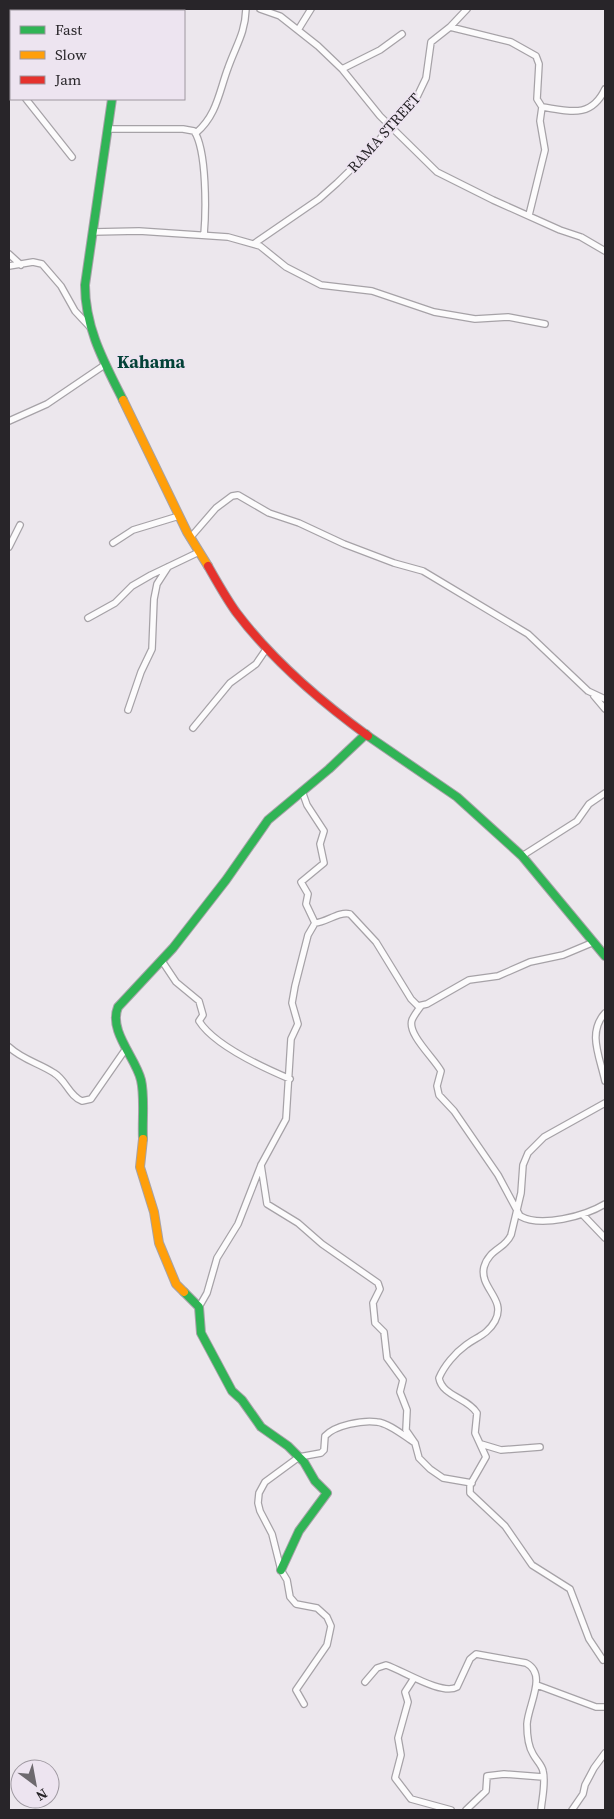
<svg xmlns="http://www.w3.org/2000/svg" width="614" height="1819" viewBox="0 0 614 1819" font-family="'Source Serif 4',serif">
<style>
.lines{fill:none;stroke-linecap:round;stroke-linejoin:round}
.street-casing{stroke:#a6a2a7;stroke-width:8}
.fast-casing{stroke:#a6a2a7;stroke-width:10}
.slow-casing{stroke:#a6a2a7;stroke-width:10}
.jam-casing{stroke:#a6a2a7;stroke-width:10}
.street{stroke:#fcfbfc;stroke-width:5.5}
.fast{stroke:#30b455;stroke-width:8}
.slow{stroke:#ff9f0a;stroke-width:8}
.jam{stroke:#e5322d;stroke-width:8}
.labels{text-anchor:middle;stroke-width:4.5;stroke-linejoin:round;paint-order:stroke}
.street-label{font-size:15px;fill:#282529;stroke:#ede4f0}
.quarter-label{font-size:18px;font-weight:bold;fill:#034138;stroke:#ede4f0}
</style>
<rect width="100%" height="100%" fill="#ece7ed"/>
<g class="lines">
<defs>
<path id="street" d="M59 9 60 11
M260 9 280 16 318 46 342 69 380 116 437 172 493 200 560 230 581 237 605 251
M28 11V9
M450 27 467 9
M298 30 311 9
M342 69 380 50 402 34
M26 99 72 157
M107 129H183L194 131C207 150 206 212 204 235
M196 133C217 115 219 92 228 68 236 45 245 34 246 9
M529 215 545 150 540 121 542 107
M93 232 139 231 228 237 260 246 286 267 321 285 372 291 434 312 475 319 508 317 545 324
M255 243 319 199 337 183 375 146 385 132 415 101 426 78 431 42 450 27 511 42 536 56 539 64 537 99 542 107C569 111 591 119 605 89
M9 254 21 265
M9 266 33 262 42 264 61 286 75 311 89 326
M9 421 47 404 106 364
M190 538 216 508 232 496 238 495 269 513 299 523 344 544 394 563 423 571 528 634 588 691 605 699
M113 543 133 530 179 516
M9 547 20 525
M88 618 115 603 132 586 151 575 199 552
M594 696 605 709
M128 710 141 672 152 649 154 599 157 584 168 567
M193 728 230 683 256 664 267 648
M522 856 577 821 589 804 605 793
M315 923C327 922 339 911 350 914L376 942 411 999 418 1006 427 1004 469 980 498 976 530 962 563 955 594 942
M162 961 176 982 199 1001 203 1015 199 1021C214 1045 264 1068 290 1079
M421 1006C418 1010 414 1015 412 1020 407 1034 434 1058 441 1071L437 1086 439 1095 454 1111 498 1175 520 1216C541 1228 585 1216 605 1204
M605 1013C587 1033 600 1057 605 1081
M9 1047C23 1060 39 1063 54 1073 66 1080 69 1096 82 1101L91 1099 125 1050
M261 1165 267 1204 298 1223 322 1244 378 1283 380 1289 373 1303 375 1323 384 1332 387 1358 403 1380 400 1392 407 1410 406 1430 415 1443 419 1458 430 1469 443 1478 472 1483
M583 1215 605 1238
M199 1307 207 1293 217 1258 238 1224 261 1165 286 1119 291 1039 298 1024 292 1003 295 986 308 935 315 923 306 904 308 894 301 882 324 863 320 844 324 831 307 805 302 791
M481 1444 501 1450 540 1447
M603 1660 589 1639 570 1589 532 1565 505 1526 470 1493V1485L486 1457 475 1433 477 1413C468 1398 442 1396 439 1378 444 1366 455 1353 466 1345 477 1337 488 1334 495 1321 507 1299 479 1288 484 1267 489 1249 505 1249 511 1235L521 1193 523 1165 528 1153 544 1137 605 1103
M414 1678 405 1692 408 1702 398 1738 401 1755 395 1778 411 1799 451 1810
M365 1682 377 1668 386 1665C402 1670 442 1696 457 1687L470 1659 476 1654 526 1663C548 1674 528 1705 527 1724 527 1733 528 1746 533 1754 536 1760 542 1765 543 1771 546 1783 542 1798 541 1810
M537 1685 596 1707H605
M304 1704 296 1690 327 1645 331 1626 327 1617 317 1608 296 1604 290 1597 287 1580 281 1570 272 1534 260 1511 258 1503 259 1493 265 1482 299 1457 321 1453 324 1450 325 1436C335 1425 363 1420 377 1422 389 1423 404 1436 415 1443
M466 1810 486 1791 487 1776 504 1774 543 1777
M572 1810 583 1794 585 1785 594 1768 605 1753"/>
<path id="fast" d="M118 9V11
M112 99 85 285C85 328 104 362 123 400
M368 736 457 797 522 856 605 956
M143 1139C142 1120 145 1097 141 1080 136 1058 108 1031 118 1007L173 948 226 880 268 820 329 769 366 734
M184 1292 199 1307 201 1333 232 1391 242 1400 261 1427 288 1446 304 1462 315 1481 327 1493 299 1531 281 1570"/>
<path id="slow" d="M123 400 187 532 208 566
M143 1139 140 1167 154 1212 159 1243 176 1284 184 1292"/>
<path id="jam" d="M208 566C217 582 226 598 236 612 272 660 320 701 368 736"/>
</defs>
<use href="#street" class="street-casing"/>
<use href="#fast" class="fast-casing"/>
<use href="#slow" class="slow-casing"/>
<use href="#jam" class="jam-casing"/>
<use href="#street" class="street"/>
<use href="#fast" class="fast"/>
<use href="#slow" class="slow"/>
<use href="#jam" class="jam"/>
</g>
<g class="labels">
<g class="street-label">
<text transform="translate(384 133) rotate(-48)" y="5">RAMA STREET</text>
</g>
<g class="quarter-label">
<text x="151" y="368">Kahama</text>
</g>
</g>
<rect width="614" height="1819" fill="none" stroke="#282529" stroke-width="20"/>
<rect x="10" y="10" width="175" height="90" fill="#ede4f0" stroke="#9e98a0"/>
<rect x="20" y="26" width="25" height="8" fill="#30b455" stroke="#9e98a0"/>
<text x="55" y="35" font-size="15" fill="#282529">Fast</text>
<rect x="20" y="51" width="25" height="8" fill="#ff9f0a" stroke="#9e98a0"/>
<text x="55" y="60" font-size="15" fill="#282529">Slow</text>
<rect x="20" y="76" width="25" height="8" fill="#e5322d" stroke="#9e98a0"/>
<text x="55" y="85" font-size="15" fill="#282529">Jam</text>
<g transform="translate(35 1784) rotate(148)"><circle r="24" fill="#ede4f0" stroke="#9e98a0"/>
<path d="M0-4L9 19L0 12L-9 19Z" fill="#6d696e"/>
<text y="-8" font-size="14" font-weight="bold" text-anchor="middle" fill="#282529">N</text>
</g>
</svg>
